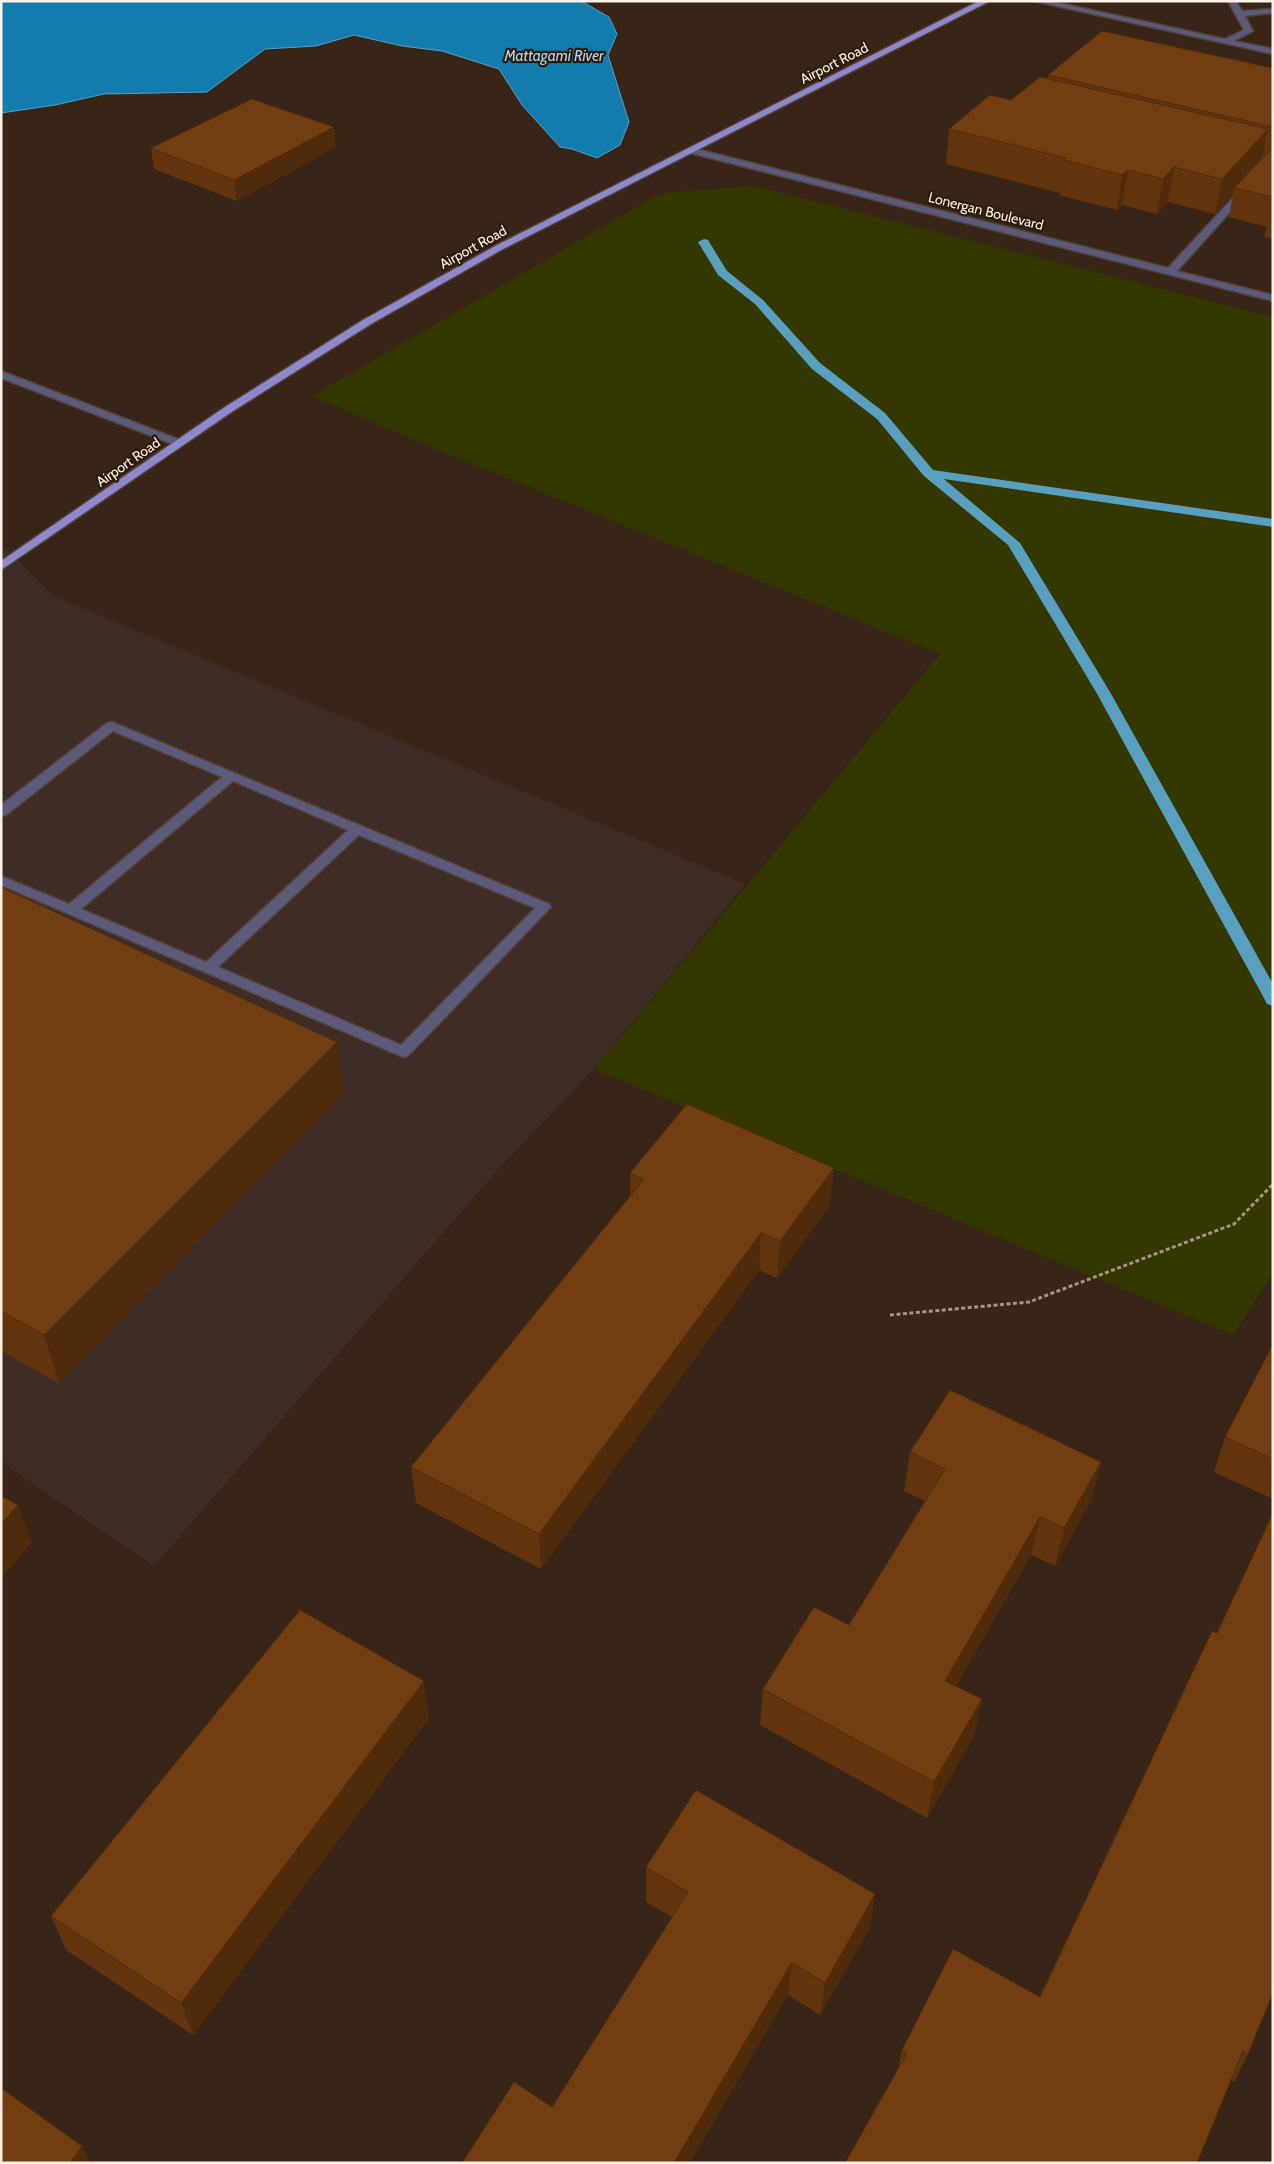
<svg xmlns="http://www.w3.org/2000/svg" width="1274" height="2164" viewBox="0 0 1274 2164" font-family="Cabin,sans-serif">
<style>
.commercial{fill:#3f2c27}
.green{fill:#343800}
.water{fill:#137cae;stroke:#599fbf}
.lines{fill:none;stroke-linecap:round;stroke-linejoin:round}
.stream{fill:#599fbf;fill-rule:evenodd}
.minor-casing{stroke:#534135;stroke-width:3}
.major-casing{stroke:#534135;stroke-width:3}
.path{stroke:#a39489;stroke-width:3;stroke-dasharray:4 2.5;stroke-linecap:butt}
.minor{fill:#5c5a7b;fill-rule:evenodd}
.major{fill:#8e89cc;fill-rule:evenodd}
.wall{fill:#62340e}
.shaded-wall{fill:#502b0b}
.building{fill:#723d10;stroke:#502b0b}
.labels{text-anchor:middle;stroke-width:4.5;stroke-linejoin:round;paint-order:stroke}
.far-street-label{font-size:14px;fill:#fcf0e7;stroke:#2d1c0e}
.far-water-label{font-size:15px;font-style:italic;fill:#aed8f3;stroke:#2d1c0e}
</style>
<rect width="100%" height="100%" fill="#382518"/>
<path class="commercial" d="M1 543 53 596 745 884 594 1069 501 1166 154 1566 1 1462Z"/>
<path class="green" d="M754 186 1273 317V1273L1233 1335 594 1069 940 654 431 447 312 396 661 193Z"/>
<path class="water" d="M1 1H581L609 17 617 34 608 55 629 122 620 145 597 158 572 149 560 147 522 105 499 69 442 51 402 46 354 35 316 46 265 49 207 92 104 94 55 105 1 113Z"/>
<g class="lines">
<path class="stream" d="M704 239 708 240 727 271 763 300 820 363 885 413 933 470 1273 519V527L944 479 1020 543 1110 692 1273 984V1006L1267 1004 1265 1000 1096 692 1008 545 924 476 877 419 812 369 755 304 718 275 698 242Z"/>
<defs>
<path id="minor" d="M1034 1H1050L1225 39 1244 30 1228 1H1236L1242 11 1273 9V13L1245 16 1253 31 1234 41 1273 49V54Z
M693 148 1168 268 1242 188H1248V192L1177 271 1273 295V301L690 153V149Z
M1 371 183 441 184 443 183 445H175L1 378Z
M112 722 549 904 551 907 408 1056 403 1057 1 885V876L69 904 222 777 113 731 6 815 1 816V805L107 723ZM233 781 348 830 206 962 81 909ZM359 835 535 908 401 1045 218 967Z"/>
<path id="major" d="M979 1H990L503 249 371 324 233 411 1 570V561L225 407 363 320 497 245Z"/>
</defs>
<use href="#minor" class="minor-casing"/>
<use href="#major" class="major-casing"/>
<path class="path" d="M890 1315 1029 1302 1234 1224 1273 1184"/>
<use href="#minor" class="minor"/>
<use href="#major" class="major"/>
</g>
<path class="wall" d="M1273 68V239L1264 237 1267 227 1229 217 1233 195 1215 214 1168 202 1157 214 1122 205 1117 210 1059 195 1060 193 946 164 949 129 1011 100 1048 79V75Z
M336 147 237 201 154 169 151 148Z
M1 887 337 1042 344 1092 59 1383 1 1351Z
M630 1173 830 1205 777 1278 759 1270 541 1569 416 1503 411 1467 630 1197Z
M1273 1344V1499L1214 1472 1225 1437Z
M910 1452 1101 1462 1091 1501 1055 1566 1031 1555 956 1686 982 1699 974 1736 927 1818 760 1725 763 1689 849 1625 925 1501 904 1491Z
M1212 1631 1248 2054 1234 2082 1231 2081 898 2069 902 2050 1040 1997Z
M429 1718 193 2035 66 1950 51 1916Z
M646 1867 870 1928 820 2015 788 1995 462 2163 552 2107 672 1917 646 1902Z"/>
<path class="shaded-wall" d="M334 127 336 147 237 201 234 180Z
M1268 129 1261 164 1234 188 1233 195 1215 214 1222 179Z
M1174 167 1168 202 1157 214 1163 179Z
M1128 170 1122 205 1117 210 1122 175Z
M337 1042 344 1092 59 1383 44 1335Z
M834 1168 830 1205 777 1278 780 1241Z
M761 1233 759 1270 541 1569 539 1534Z
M1101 1462 1091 1501 1055 1566 1064 1528Z
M18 1505 32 1543 1 1578V1524Z
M1040 1517 1031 1555 938 1717 945 1681Z
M424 1681 429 1718 193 2035 181 2003Z
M982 1699 974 1736 927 1818 934 1782Z
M875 1894 870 1928 820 2015 825 1983Z
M792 1962 788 1995 690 2163H674Z
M82 2146 91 2163H70Z"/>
<path class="building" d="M1102 31 1273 68V127L1048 75Z
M1040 77 1268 129 1222 179 1174 167 1163 179 1128 170 1122 175 1064 160 1066 158 949 129 990 95 1011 100Z
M252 99 334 127 234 180 151 148Z
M1273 147V197L1234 188Z
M1 887 337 1042 44 1335 1 1311Z
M687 1104 834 1168 780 1241 761 1233 539 1534 411 1467 644 1179 630 1173Z
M1273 1344V1459L1225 1437Z
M950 1390 1101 1462 1064 1528 1040 1517 945 1681 982 1699 934 1782 763 1689 814 1607 849 1625 945 1469 910 1452Z
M1 1496 18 1505 1 1524Z
M1273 1513V1993L1248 2054 1243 2051 1197 2163H845L907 2053 902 2050 953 1949 1040 1997 1212 1631 1217 1633Z
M300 1610 424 1681 181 2003 51 1916Z
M696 1790 875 1894 825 1983 792 1962 674 2163H462L514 2082 552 2107 688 1892 646 1867Z
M1 2088 82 2146 70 2163H1Z"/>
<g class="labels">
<g class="far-street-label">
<text transform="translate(834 63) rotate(-27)" y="5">Airport Road</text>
<text transform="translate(986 211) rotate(14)" y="5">Lonergan Boulevard</text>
<text transform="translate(473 247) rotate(-29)" y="5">Airport Road</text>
<text transform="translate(128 462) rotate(-35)" y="5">Airport Road</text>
</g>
<g class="far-water-label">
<text x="554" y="61">Mattagami River</text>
</g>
</g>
<rect width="1274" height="2164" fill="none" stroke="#fcf0e7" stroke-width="5"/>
</svg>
